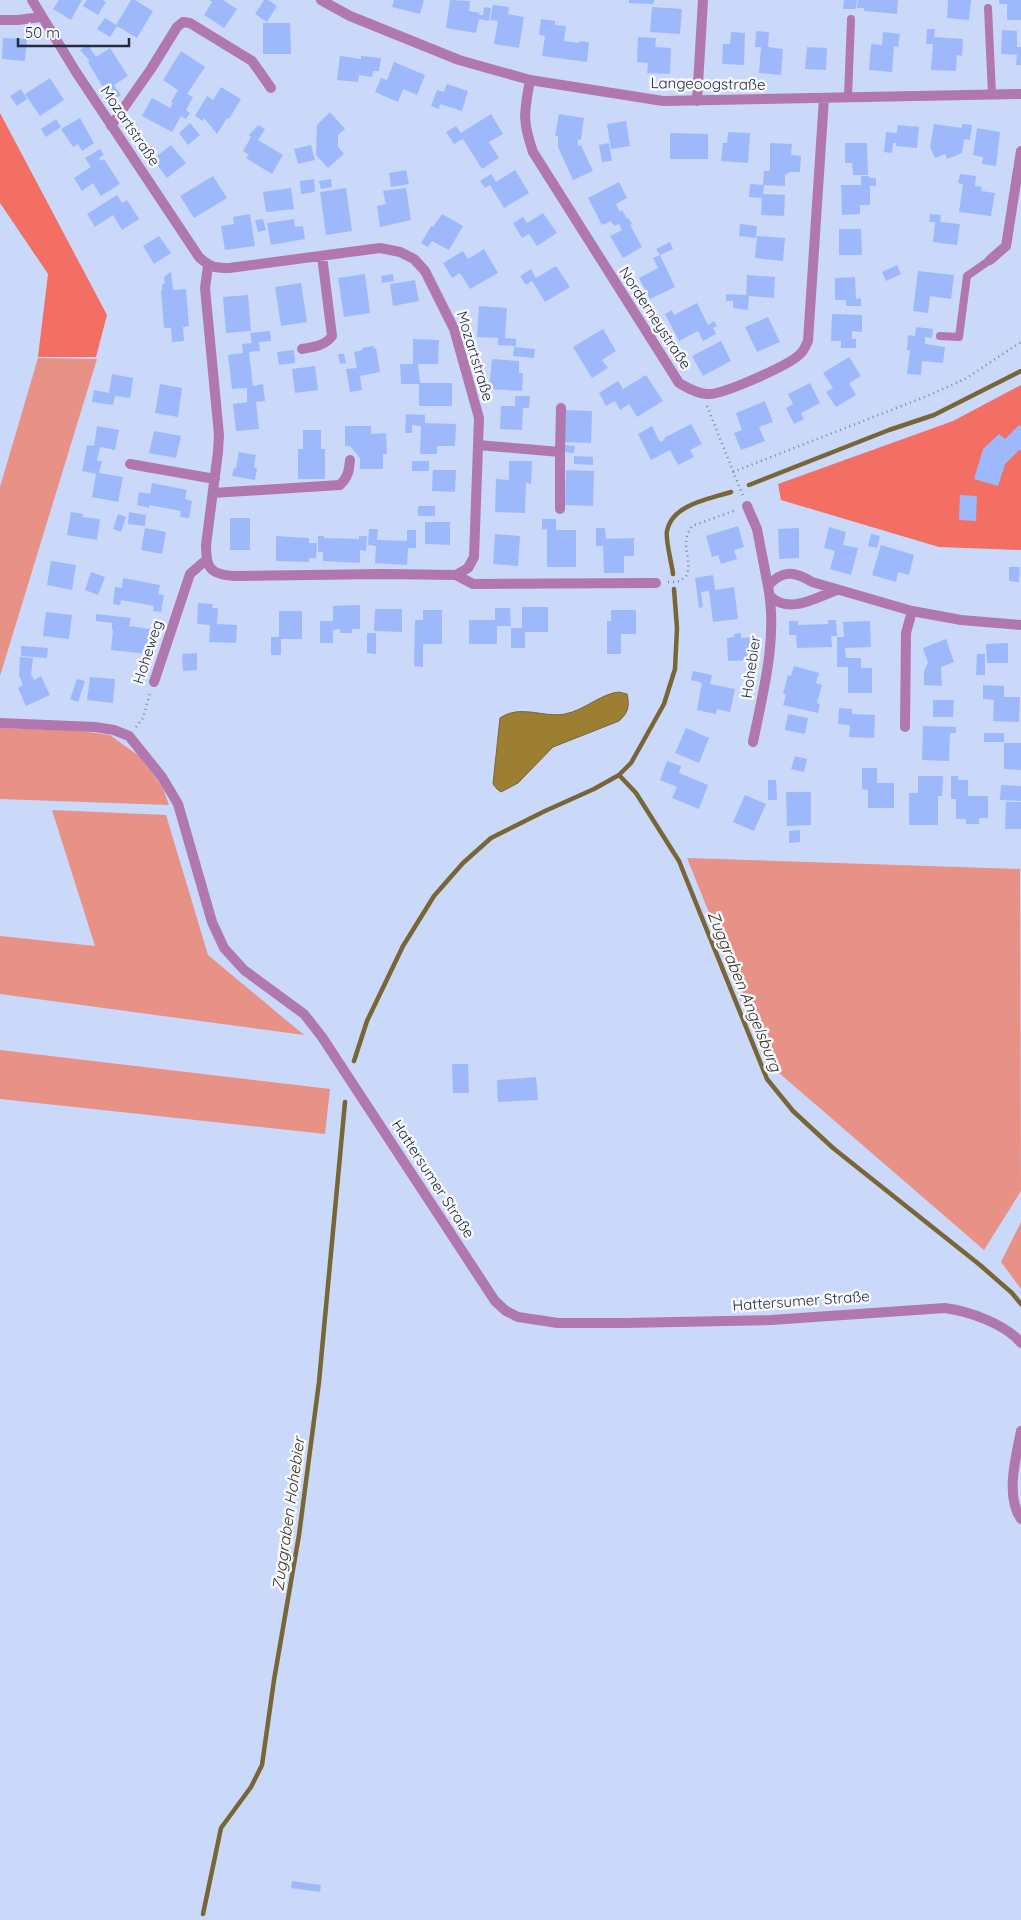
<svg xmlns="http://www.w3.org/2000/svg" width="1021" height="1920" viewBox="0 0 1021 1920" font-family="Quicksand,sans-serif">
<style>
.green{fill:#e79187}
.forest{fill:#f36e63}
.water{fill:#9d7f34;stroke:#796636}
.lines{fill:none;stroke-linecap:round;stroke-linejoin:round}
.stream{stroke:#796636;stroke-width:4.5}
.building{fill:#9eb9fb}
.path{stroke:#7b869f;stroke-width:2.5;stroke-dasharray:1 4;stroke-linecap:butt}
.service{stroke:#b078af;stroke-width:8}
.minor{stroke:#b078af;stroke-width:10}
.labels{text-anchor:middle;stroke-width:5;stroke-linejoin:round;paint-order:stroke}
.street-label{font-size:15px;fill:#242b3b;stroke:#f7f9fe}
.water-label{font-size:16px;font-style:italic;fill:#393019;stroke:#f7f9fe}
</style>
<rect width="100%" height="100%" fill="#cad8fa"/>
<path class="green" d="M38 358 97 359 0 676V487Z
M0 728 81 731 110 735 139 756 162 786 169 805 0 799Z
M52 810 166 815 208 955 304 1035 0 994V936L95 946Z
M687 858 1020 869 1021 1191 984 1250 771 1066Z
M0 1050 330 1089 325 1134 0 1099Z
M1021 1222V1289L1001 1262Z"/>
<path class="forest" d="M0 113 107 315 96 357H38L48 274 0 203Z
M1021 385V550L939 547 781 500 778 484 953 421Z"/>
<path class="water" d="M619 692 627 694C630 706 628 713 619 721L553 747 518 783 501 792 497 789 493 784 500 718C520 704 543 718 565 714 585 710 600 694 619 692Z"/>
<g class="lines">
<path class="stream" d="M749 485 889 430 934 415 1021 371
M673 574C672 564 665 539 667 531 672 504 710 499 731 492
M619 775 636 793 679 861 767 1079 793 1111 833 1148 980 1265 1012 1293 1021 1304
M354 1061 367 1021 403 946 434 896 463 863 491 838 545 811 594 789 619 775 631 763 664 704 675 669 677 628 674 589
M203 1914 221 1828 251 1787 262 1765 274 1680 299 1535 319 1382 345 1102"/>
</g>
<path class="building" d="M59 0H82L71 20 53 9Z
M87 0H103L106 2 98 15 83 6Z
M131 0H135L153 11 137 38 117 26 110 37 97 29 105 18 116 25Z
M209 0H223L237 9 224 28 204 15 212 2Z
M264 0H268L277 6 267 22 255 14Z
M394 0H424L420 14 392 7Z
M450 0 470 1 469 11 480 13 479 15H483L484 7 491 8 489 21 479 19 476 33 446 28Z
M629 0H654L653 4 629 3Z
M844 0H857L856 9H843Z
M858 0H898L897 14 864 11V8H857Z
M948 0H971L969 20 947 18Z
M999 0H1021V20H1007V4H999Z
M493 5 509 7 508 14 524 17 519 48 494 44 498 21 490 20Z
M652 7 682 9 680 34 650 32Z
M541 19 555 21V25L566 26 564 41 579 43V41L589 42 587 62 542 56 545 36 539 35Z
M263 23H290L291 54H263Z
M927 29H935L934 37 963 39 962 56 957 55 956 71 931 70 933 44H926Z
M1002 30 1017 31V47H1021V65H1016L1017 55 1001 54Z
M756 31 769 32 768 47 783 49 781 75 759 73 761 47H755Z
M731 32 745 33 744 65 722 64 723 44H730Z
M883 32 900 34 898 47 894 46 892 72 869 70 871 44 882 45Z
M638 37 656 38 655 47 671 48 670 74 647 73 648 63 637 62Z
M3 38 27 39 25 61 2 59Z
M88 45 96 57 110 48 128 76 114 85 121 95 111 101 88 62 90 61 80 50Z
M807 47 827 48 826 70 805 69Z
M181 51 205 67 187 94 193 97 186 110 190 113 186 119 181 116 172 132 142 116 152 98 170 108 173 103 171 102 178 90 163 80Z
M340 56 361 59V56L381 58 379 71H373L372 77 359 75 358 82 337 80Z
M394 62 425 75 417 95 403 89 398 102 375 92 381 78 387 80Z
M50 78 64 100 40 116 25 94Z
M447 84 468 91 462 111 440 104 439 109 431 106 437 90 444 92Z
M221 87 241 99 229 119 227 118 217 134 204 118 203 121 195 116 207 96 213 100Z
M21 89 27 99 17 106 10 96Z
M330 112 345 129 338 135V147L344 154 328 168 316 155 317 125Z
M491 114 503 134 489 142 499 158 482 169 463 139 454 144 446 132 456 126 461 133Z
M559 114 584 118 581 140 578 139V146L581 145 593 171 573 180 558 147V136H555Z
M80 118 94 143 82 151 78 144 73 147 61 129Z
M56 119 61 127 46 137 41 129Z
M626 121 630 146 611 149 607 124Z
M190 123 200 135 188 145 179 133Z
M934 124 962 128V124L972 125 970 140 964 139 962 153 947 159 945 154 935 158 930 147Z
M258 125 265 129 258 140 283 155 272 174 246 158 249 155 243 151 251 137 249 135Z
M898 125 919 127 917 148 896 146V143H893L892 153 884 152 886 132 897 133Z
M977 128 1000 132 996 166 982 164 983 157 973 155Z
M728 132 750 133 748 163 721 161 723 143H727Z
M670 133 708 134V159H670Z
M609 143 612 161 602 162 599 145Z
M770 143 792 144 791 155 801 156 800 172H790L785 175V186L763 185 764 171H770Z
M845 143H867L868 175H853L852 163H845Z
M171 145 186 163 167 178 153 159Z
M311 145 315 160 298 164 294 149Z
M100 149 104 155 99 158 101 161 104 159 120 184 101 196 93 183 82 191 74 178 91 167 85 158Z
M406 170 409 184 391 187 389 173Z
M515 170 529 193 504 208 490 185 485 188 480 181 491 174 496 182Z
M960 174 976 176 975 186 982 187 981 191 995 193 991 216 959 212 963 184 958 183Z
M213 176 227 198 194 218 180 196Z
M861 176H869V178H876V186H870V205H860V214L842 215 841 185H861Z
M314 179 315 192 301 194 300 181Z
M331 179 332 187 321 189 319 181Z
M619 182 627 198 616 204 620 212 622 210 627 219 628 218 632 224 630 225 642 247 623 258 610 236 622 230 619 224 614 226 611 221 602 225 588 198Z
M750 184 764 185 763 194 785 195 784 216 761 215 762 198 749 197Z
M291 188 294 209 266 212 263 192Z
M346 188 352 231 326 235 320 192Z
M406 188 411 220 380 227 377 206 386 204 383 191Z
M117 195 122 203 127 200 139 219 122 230 113 215 95 227 87 214Z
M543 213 557 233 537 246 529 234 522 238 513 223 523 217 527 223Z
M250 214 255 246 225 250 221 226 234 224 233 217Z
M442 214 463 226 449 250 432 241 428 247 421 243 431 226 433 227Z
M930 214 941 215 940 222 960 224 957 245 933 242 935 222H929Z
M263 219 266 230 258 232 255 220Z
M294 219 295 227 303 226 305 239 271 245 267 223Z
M740 224 757 226 756 238 739 236Z
M839 229H861L862 255H839Z
M159 236 171 253 154 264 143 246Z
M757 236 785 238 783 261 755 258Z
M670 242 673 249 660 255 675 287 650 299 639 278 658 268 653 258 660 255 656 249Z
M484 249 498 273 470 289 460 273 452 278 443 263 463 251 468 259Z
M897 265 901 274 886 281 882 272Z
M556 266 570 287 545 302 532 281 526 285 520 276 531 269 536 278Z
M918 271 954 275 951 299 930 296 928 313 913 311Z
M171 272 173 290 186 289 189 326 183 327 184 341 172 342 171 328H164L161 291H162V284H165L164 277Z
M365 274 370 313 344 317 338 278Z
M393 274 394 281 382 283 381 276Z
M747 275 775 277 774 298 749 296 748 310 733 308V301H726V294L746 295Z
M855 277 856 299 861 298V306H846V300H835V278Z
M415 280 419 301 393 306 390 284Z
M301 283 307 322 281 326 275 287Z
M248 295 251 331 226 333 223 297Z
M697 303 708 325 714 321 717 326 713 328 716 334 703 341 698 331 679 341 665 314 672 310 674 315Z
M479 306 507 308 505 338 516 339V346L498 345V338L477 337Z
M832 314 862 315V332L852 331V339H856V348H841V341H831Z
M768 317 780 342 757 352 745 327Z
M916 327 933 329 932 338 925 337V344L945 347 943 363 922 361 921 375 907 374 910 350H907L908 335 915 336Z
M603 329 616 351 602 360 608 368 592 378 573 347Z
M270 331 271 341 259 342 260 351 249 352 253 386 263 384 265 401 256 402 259 429 236 431 233 404 247 402V388L232 389 228 355 243 353 242 344 252 343 250 333Z
M413 339 439 340 438 364H418L420 383H452V406H419V384H401L400 364H413Z
M721 341 731 361 703 376 692 356Z
M374 346V349L376 348 380 372 360 376 362 390 350 392 346 369 357 368 354 352 363 350 362 348Z
M514 347 535 349 534 358 513 356Z
M294 350 295 363 279 365 277 352Z
M338 354H344L346 363 340 364Z
M849 357 861 376 849 383 856 395 836 407 826 392 833 388 823 373Z
M492 359 519 361V373H523L522 391 489 389Z
M315 366 318 390 295 393 292 369Z
M112 374 133 378 130 398 115 396 113 405 92 402 94 390 109 393Z
M646 375 663 401 637 417 629 404 620 410 615 401 606 406 599 393 618 381 623 389Z
M810 383 820 403 801 413 804 419 794 424 786 408 793 404 788 394Z
M160 384 182 388 178 417 155 413Z
M515 396H530L529 408H523L522 430 500 429 501 406H515Z
M765 401 773 422 759 427 765 441 741 450 734 433 742 430 736 413Z
M565 410 592 411 591 443 564 442Z
M406 414 425 415V423L456 424 455 446H437V454H420L421 426 412 425V433H405Z
M691 424 702 444 690 450 694 457 678 465 670 450 651 460 638 434 652 426 660 442 665 440 664 438Z
M1019 425 1021 427V451L1019 450 1005 464 998 486 974 479 983 449 999 434 1005 439Z
M97 426 119 430 115 450 100 447 97 461H102L99 473 123 477 118 502 92 497 96 474 82 471 87 445 94 446Z
M345 426H371V434L386 433 387 454H383V469H360V458L350 446H345Z
M303 430H321V449H325V479H298V449H303Z
M154 431 181 436 176 458 149 453Z
M564 445 575 446 574 453 563 452Z
M239 452 256 455 254 467 257 468 255 480 232 476 234 468H236Z
M574 456 593 457V465L574 464Z
M412 461H429V471H412Z
M509 461H532L531 484 526 483 525 513 495 512 496 479 509 480Z
M433 470H456L455 492 432 491Z
M566 470 594 471 593 506 565 505Z
M152 483 187 490 185 499 192 501 189 518 180 517 181 511 149 505V508L137 505 139 492 150 494Z
M960 495 977 496 976 521 959 520Z
M418 506H435V516H418Z
M71 512 83 514 82 517 100 519 97 540 67 535Z
M129 512 146 515 145 526 128 524Z
M118 514 126 517 121 532 113 529Z
M230 518H250V550H230Z
M542 519H556V530H576V567H547V529L542 530Z
M425 522H450V545L425 544Z
M738 526 744 547 734 550 737 559 721 564 718 555 712 557 706 536Z
M829 527 846 532 843 545 858 548 851 575 830 569 835 551 824 548Z
M145 528 166 532 162 554 141 550Z
M596 528H605L606 539 634 538V556H624V573H604L603 546H596Z
M799 528V558L779 559 778 529Z
M369 529H378L377 540 407 541V530H416V548H408L407 565 375 563 376 546 368 545Z
M495 534 520 536 518 566 493 564Z
M871 534 880 536 877 548 868 546Z
M276 536 309 538V543H317L316 558H309V562L276 561Z
M318 536H324V538L359 539V536H367L366 551 360 550V563L323 561V552H318Z
M881 545 914 555 909 575 898 572 896 582 872 575Z
M51 561 76 565 72 590 47 585Z
M1009 567H1020L1019 582 1009 581Z
M91 572 105 577 98 595 85 590Z
M713 575 715 590 734 587 738 619 713 622 709 591 701 592 703 607 699 608 695 578Z
M123 578 160 585 158 594 164 595 161 612 153 611 154 606 138 603 121 600 120 605 113 604 115 587 122 588Z
M198 603 213 604 212 608H218L217 624 237 625 236 643 209 642 210 625 197 624Z
M360 605V629H352V633H340V629L333 630V643H320V621H333V606Z
M522 607H548V632H525V648H511V628H522Z
M495 608H510L511 626H497V644H469V620H495Z
M375 609H402V632L374 631Z
M423 610H442V644H423V667L414 666 415 620H423Z
M611 610H636V634H621V654H607V621H611Z
M279 611H302V639H281V655H271V637H279Z
M46 612 72 615 69 639 43 636Z
M96 614 131 618 129 626 150 629 147 654 111 650 113 630 112 629V623L96 621Z
M828 620H836L837 636H831L832 647 797 648 796 635H789V621H798V625L828 624Z
M870 621 871 647 845 648 846 658H861V668H872V693H848V667H837V637H844L843 622Z
M367 633H376V654L367 653Z
M741 633V638L753 637 754 660 728 661 727 638 734 637V634Z
M946 639 954 662 941 667 942 686 924 685V671L928 663 923 648Z
M1008 643V663H987L986 644Z
M21 646 48 648 47 658 21 656Z
M197 653V670L183 671 182 654Z
M977 654H985V675H976Z
M20 657 33 658 31 674 34 680 41 676 50 695 26 706 18 688 23 685 19 675Z
M794 666 819 673 816 683 822 685 817 703 820 704 818 713 783 705 786 695 783 694 788 675 791 676Z
M693 671 712 675 710 684 735 689 730 712 717 709 716 714 697 710 702 683 691 680Z
M90 677 115 679 113 703 87 700Z
M77 679 85 681 78 702 70 699Z
M983 685 1004 686V697H1020L1019 722 993 721 994 700 983 699Z
M933 700H954L953 717H933Z
M839 708 852 709V714L875 715 874 738 849 737 850 725 838 724Z
M788 714 808 718 805 734 785 730Z
M923 726 956 727V733H950L949 761 922 760Z
M686 728 709 738 699 763 675 753Z
M984 733H1004V742H984Z
M1004 743H1021V770L1004 769Z
M795 756 807 759 804 772 791 769Z
M667 761 681 766 679 773 708 785 699 809 672 798 677 787 660 780Z
M862 768H877V783H894V808H868V790L862 789Z
M918 776H943L942 796H938V825H909V793H918Z
M951 776H958V780H968V796H988V818H979V824H966V819H956V799H951Z
M768 780H776L777 800H768Z
M1001 785 1021 786V801L1000 800Z
M786 792H811V825L787 826Z
M745 795 766 804 754 831 733 822Z
M1006 802H1021V829H1005Z
M800 830V842L789 843V831Z
M452 1064H468L469 1093H453Z
M536 1077 538 1100 498 1102 497 1080Z
M292 1881 321 1885 320 1892 291 1888Z"/>
<g class="lines">
<path class="path" d="M707 406 743 496
M733 472 932 394 965 379 1021 342
M668 582H677L686 577C694 558 678 546 692 526L736 510
M136 727 143 718 150 693"/>
<path class="service" d="M988 8 992 94
M848 97 851 19
M940 336 959 337 967 276 990 260"/>
<path class="minor" d="M32 0 76 72 199 257C210 267 214 268 229 268L380 248 400 252 414 259 425 271 454 329 479 418 474 557 468 568 456 575 473 584 656 583
M321 0 350 16 459 60 530 80 663 101 1021 94
M0 20H18L41 17
M530 80C524 113 522 120 533 152L679 383C688 388 698 394 708 394 722 395 790 365 800 354 804 351 806 345 808 341L824 98
M697 101 703 0
M111 126 151 69 177 27 183 22 190 23 252 61 271 88
M990 260 1006 246 1021 151
M208 266 205 288 219 435 218 452 206 545C206 567 209 574 233 576L383 574 456 575
M302 349C313 347 325 346 332 336L322 256
M478 445 560 452V509
M560 452 561 408
M130 464 215 479
M213 493 340 485C348 477 349 471 350 460
M747 506 757 529 768 586
M770 596C790 615 816 597 837 590
M154 682 190 574 206 560
M0 723 95 727 114 730 129 736 162 777 178 804 212 922 224 948 244 970 304 1014 322 1037 495 1301 506 1311 518 1317 558 1323H625L771 1320 945 1308C968 1311 1006 1324 1021 1343
M905 727 906 633 912 611 961 620 1021 625
M753 742C763 692 778 638 768 586 782 570 794 571 812 582L912 611
M1021 1431C1016 1457 1005 1496 1021 1519"/>
</g>
<g class="labels">
<g class="street-label">
<text transform="translate(708 84) rotate(1)" y="5">Langeoogstraße</text>
<text transform="translate(130 126) rotate(56)" y="5">Mozartstraße</text>
<text transform="translate(655 318) rotate(57)" y="5">Norderneystraße</text>
<text transform="translate(475 356) rotate(73)" y="5">Mozartstraße</text>
<text transform="translate(148 652) rotate(-72)" y="5">Hoheweg</text>
<text transform="translate(751 667) rotate(-82)" y="5">Hohebier</text>
<text transform="translate(433 1179) rotate(57)" y="5">Hattersumer Straße</text>
<text transform="translate(801 1301) rotate(-4)" y="5">Hattersumer Straße</text>
</g>
<g class="water-label">
<text transform="translate(745 991) rotate(68)" y="6">Zuggraben Angelsburg</text>
<text transform="translate(288 1514) rotate(-82)" y="6">Zuggraben Hohebier</text>
</g>
</g>
<path d="M18 38v8h111v-8" fill="none" stroke="#242b3b" stroke-width="2.5"/>
<text x="25" y="38" font-size="15" fill="#242b3b" stroke="#f7f9fe" stroke-width="4" paint-order="stroke">50 m</text>
</svg>
